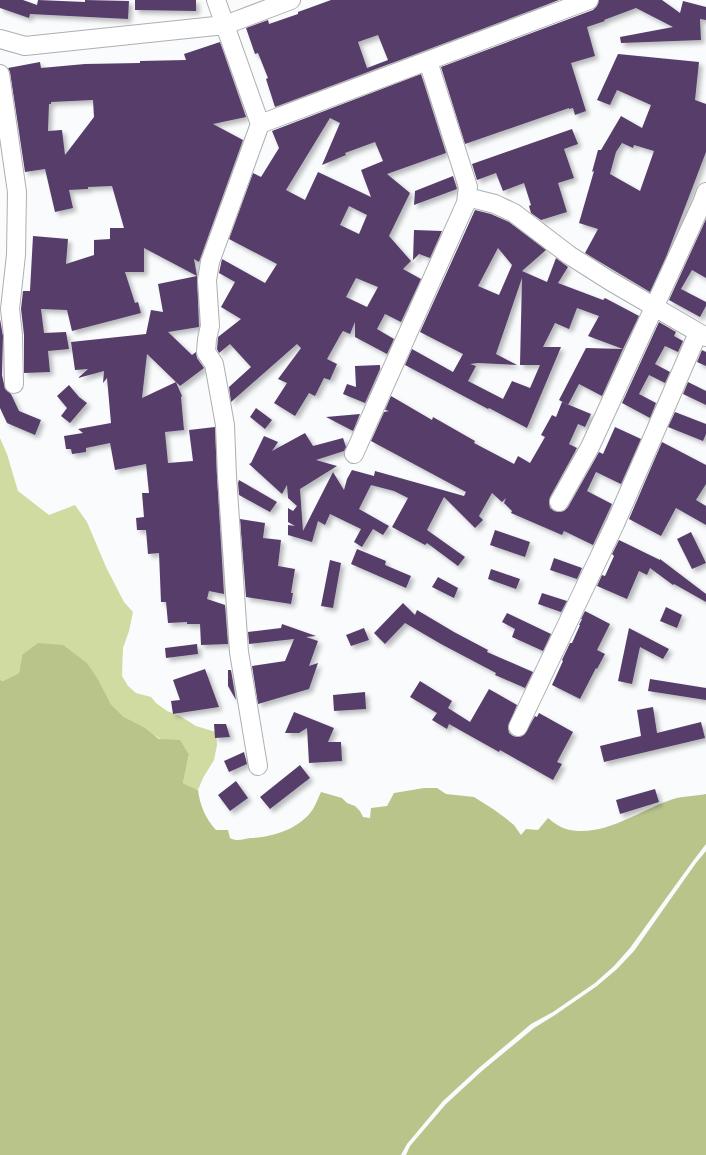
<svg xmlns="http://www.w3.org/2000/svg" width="706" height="1155" viewBox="0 0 706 1155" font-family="Arial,sans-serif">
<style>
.green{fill:#d0dba1}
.forest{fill:#b9c48a}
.building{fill:#563e6a;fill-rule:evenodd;filter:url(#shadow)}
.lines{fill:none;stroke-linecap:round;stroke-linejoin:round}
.minor-casing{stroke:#aeafb1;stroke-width:20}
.minor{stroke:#fff;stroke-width:18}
</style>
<defs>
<filter id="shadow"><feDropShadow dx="3.5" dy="3.5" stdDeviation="2" flood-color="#0004"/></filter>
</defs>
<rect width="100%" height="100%" fill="#fafbfd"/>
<path class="green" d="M0 438 7 454 18 491 49 515 75 505 87 522 106 567 124 602 133 612 129 631 123 648 122 676 128 686 136 693 151 697 156 703 167 711 180 716 196 726 216 732 217 745 214 760 203 778 198 790 183 783 189 756 124 717 111 704 99 681 22 655 19 673 3 681 0 680Z"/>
<path class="forest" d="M38 643 63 645 87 663 99 681 111 704 124 717 145 728 159 739 180 740 189 755 183 783 198 790C200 805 205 818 216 830H228L230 838C237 842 243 839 251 838 273 837 300 829 313 809 316 804 318 798 321 792L342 798 347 803 355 806 360 811 363 817 370 818 371 808 387 806 394 793 424 788H437L446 794 474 797 493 809 504 817 514 825 521 835 526 829 538 830 548 818C553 822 559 827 566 829 602 839 640 810 673 799 683 796 695 796 706 794V844L693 861 630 948 614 966 595 983 553 1012 531 1024 480 1067 443 1101 407 1144 401 1155H0V680L3 681 19 673 22 655Z
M706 851V1155H406L410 1146 446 1104 483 1070 534 1028 555 1015 597 986 617 969 634 951 696 863Z"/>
<path class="building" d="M0 0H23L37 5 38 0 85 2V0L129 1 128 19 30 14 29 18 0 8Z
M135 0H196V11L135 10Z
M331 0H559L275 107 266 79 268 78 258 53 255 54 246 28 268 20 269 24 298 14V12ZM378 35 388 60 367 68 358 42Z
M599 0H662L680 13 683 1 706 7V20L700 19 701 40 621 43 620 37 673 27 636 8 604 20 605 21 587 27 595 56 571 63 586 111 575 115 573 108 569 109V108L465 144 441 67 593 10 597 6Z
M220 42 246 117 213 124 243 140 199 262 194 259 197 276 144 248V272H125L135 303 138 302 141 313 72 331 67 310 41 309 44 333 66 332 69 349 48 351 50 372 24 373V335L21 309 23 291H30L33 236 68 239 66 264 94 255V240L110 239V228H124L112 186 88 187V189L69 190 73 208 55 212 45 169 25 172 10 72 8 68 40 62 41 68 85 64 140 63V61L186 60 184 54ZM93 100 94 117 65 155 62 130 48 131 49 104H51V102Z
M618 54 699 62 695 100 706 104V152L666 257 650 292 585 253 598 229 579 223 594 171 592 172 598 150H601L621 116 642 128 651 105 617 90 610 105 597 100ZM622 143 633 148 634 145 654 151 640 191 610 174 616 152Z
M421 74 446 153 387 174 410 193 389 236 411 261 403 269 421 279 401 322 385 314 377 329 394 339 387 354 355 337V322L350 334 343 331 341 334 327 359 337 364 330 380 324 378 315 396 309 393 295 416 274 403 287 383 278 379 301 348 297 344 231 402 229 387 251 367 230 344 219 353 217 349 218 337 241 319 221 307 235 282 219 273 222 259 265 283 277 264 229 239 253 173 261 177 279 148 272 131ZM330 118 340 123 322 165 346 155 345 153 375 142 383 161 361 170 371 197 318 172 305 200 286 190ZM349 206 367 215 359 234 340 225ZM356 278 378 287 367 307 346 297Z
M572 129 578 144 564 149 574 178 558 183 567 212 541 220 531 213 529 206 531 205 524 183 503 191 496 173 477 180 472 164Z
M453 176 457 189 414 205 415 191Z
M475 210 491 214 509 222 546 250 522 271 547 282 556 258 568 267 558 283 603 300 605 298 639 316 623 349 588 336 599 316 577 308 569 329 555 323 543 347H561L527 428 489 408 488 409 405 365 412 349 453 372 463 354 420 332ZM498 248 512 265 499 295 478 286ZM522 278 520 365H540L530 388 512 381 503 399 468 381 476 366 470 364 478 363 517 365 496 354Z
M706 219V278L692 270 681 289 706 302V306L700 317 669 300Z
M414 230 442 231 430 258 419 254 413 260Z
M197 276 199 327 168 332 192 355 196 352 197 358 204 368 180 386 176 382 182 396 181 397 184 430 165 432 168 463 193 461 189 430 215 427 217 477 224 594 209 591 207 599 225 605 228 644 201 645 200 624H187V622L168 623 166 602H161L159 553 148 554 146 530H137L136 518 144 517 142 493H149L146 464 115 470 110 443 86 448V452L72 454 71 449H66L64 436 83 433 78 429 111 423 107 378 103 383 104 371 78 378 88 369 75 370 71 342 146 334 151 310 163 312 158 284ZM147 354 176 382 142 398Z
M0 319 3 336 2 375 5 389 11 394 19 411 41 420 35 435 7 423 0 408Z
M659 322 676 332 674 336 683 341 678 352 665 346 655 364 670 372 665 383 649 375 639 394 656 403 650 418 622 403Z
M586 348 623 349 602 396 579 384 568 405 559 400Z
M702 350 706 352V366L697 362Z
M380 365V369L365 403 343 394 347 384 356 387 355 366Z
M688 382 706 391V405L683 394Z
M69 385 79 397 87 403 70 423 61 416 67 408 57 396Z
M391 396 432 420 433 417 475 441 474 443 514 464 518 456 530 463 545 437 541 435 552 415 556 417 562 402 591 414 585 427 578 424 569 444 577 448 550 497 549 502 550 508 554 511 559 512 564 511 568 507 599 452 603 454 615 427 641 439 621 484 596 472 587 491 612 504 593 545 564 531 562 535 511 513 512 511 504 503 506 498 502 502 492 493 479 516 483 520 475 528 444 497 427 530 465 557 458 566 427 543 425 545 392 527 408 498 394 491 371 485 372 483 359 509 389 526 383 535 373 529 362 547 354 542 361 529 330 514 325 525 318 521 312 542 288 535V525L295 526 288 522V508L293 511 297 506 288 498 287 485 282 494 249 464 251 463 264 436 278 442 272 451 305 433 313 446 343 438 346 447 344 451 316 460 337 466 300 489 303 531 333 472 344 490 347 479 352 470 374 476 375 471 464 496 466 492 371 441 384 412 389 411 385 410Z
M256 408 272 420 265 429 250 417Z
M675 412 706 424V434L703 441 668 427Z
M360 414 353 431 326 417Z
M662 442 706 465V484L696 500 706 506V525L676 508 661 536 629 519Z
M239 480 277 502 270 512 239 495 238 483Z
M240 519 265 523 263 538 281 540 278 566 295 569 291 593H293L291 604 246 597Z
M495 530 530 542 525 557 490 545Z
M691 532 706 563 692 569 677 539Z
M619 540 660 560V559L706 594V602L674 584 673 585 650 568 647 575 639 571 627 599 597 586 602 575 605 576 614 556 612 554Z
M357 549 386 561 385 565 411 576 406 588 351 564Z
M554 558 582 568 577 579 550 570Z
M330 560 341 563 333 608 321 606Z
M491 569 520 579 516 589 488 579Z
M438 577 458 588 454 598 432 587Z
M542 593 567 601 561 612 538 604Z
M403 603 415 615 417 610 454 632 488 650 487 652 533 672 525 688 495 675 496 673 441 644 405 623 385 644 374 633Z
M666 607 682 615 677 628 660 621Z
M585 611 610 624 597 650 605 654 597 669 596 668 580 699 552 685 563 661 562 660 570 643H572L580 625H579L582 619H581Z
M507 613 551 634 543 651 512 637 515 629 502 622Z
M282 624 316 636 306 637 318 641 309 666 318 663 309 689 258 704 252 666 285 661 294 639 249 644 248 632 281 628Z
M364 628 369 640 351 646 346 635Z
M629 628 669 649 663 659 640 647 632 684 618 681Z
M197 644 198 654 166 658 165 648Z
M205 669 219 707 173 714 171 701 180 700 173 680Z
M228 670H231L236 700 228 686Z
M650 679 706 688V700L648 691Z
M420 681 452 701 448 708 470 722 489 689 517 705 508 727 509 733 513 736 518 737 524 735 535 716 537 717 539 713 573 732 557 762 562 764 553 780 500 750 499 752 449 724 447 729 432 720 437 713 410 697Z
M365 692 366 709 334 711 333 695Z
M653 707 657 733 701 722 705 738 604 762 600 746 641 736 637 710Z
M294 712 334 728 328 742H341L342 761 309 763 307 728 299 733H285Z
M214 724H226L230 737 215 738Z
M244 752 247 764 229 772 224 761Z
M300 765 310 778 270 809 260 797Z
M236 781 248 798 230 811 218 795Z
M655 789 659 802 620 814 616 800Z"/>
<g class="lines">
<defs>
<path id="minor" d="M216 0 260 124 589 0
M0 39 25 46 225 25 291 0
M0 74 17 192 16 255 10 309 13 335 14 384
M467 197 495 204 514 213 569 255 610 281 706 337
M354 454 466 203 468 187 428 61
M559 502 590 447 702 203 706 192
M518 727 615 524 698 333
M258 766 239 652 227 476 225 425 214 364 206 352 207 339 210 326 207 280 210 262 260 124"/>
</defs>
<use href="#minor" class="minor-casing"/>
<use href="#minor" class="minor"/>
</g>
</svg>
